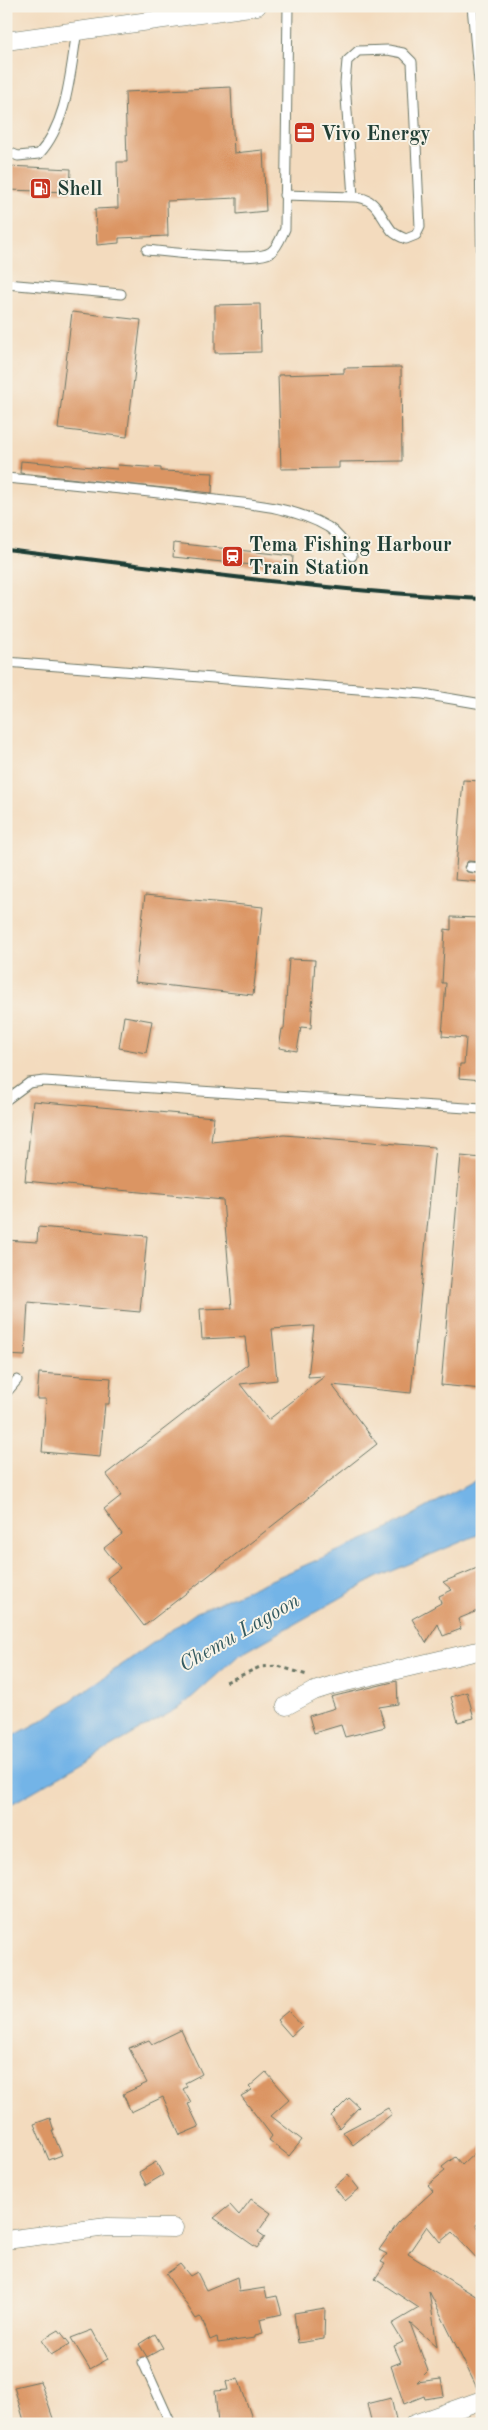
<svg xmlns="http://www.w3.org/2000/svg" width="488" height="2430" viewBox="0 0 488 2430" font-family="'Old Standard TT',serif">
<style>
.water{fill:#73b4e7;stroke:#49788e}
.building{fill:#db9564;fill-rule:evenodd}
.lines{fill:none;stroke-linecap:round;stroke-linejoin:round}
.lane-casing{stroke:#697464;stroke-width:11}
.street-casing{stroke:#697464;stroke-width:19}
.path{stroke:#697464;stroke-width:3;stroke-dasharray:4 4;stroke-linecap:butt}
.lane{stroke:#fff;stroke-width:9}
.street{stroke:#fff;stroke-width:18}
.rail{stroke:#1f3d34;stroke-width:4}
.labels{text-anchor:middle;stroke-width:4;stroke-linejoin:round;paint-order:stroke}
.poi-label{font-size:20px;font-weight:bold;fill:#1f3d34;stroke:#f7f3e8;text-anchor:start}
.water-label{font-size:21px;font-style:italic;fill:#345b61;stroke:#f7f3e8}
</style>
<rect width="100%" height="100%" fill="#f7f3e8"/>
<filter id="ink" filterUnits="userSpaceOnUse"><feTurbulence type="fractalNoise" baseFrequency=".02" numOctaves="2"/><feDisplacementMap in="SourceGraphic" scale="10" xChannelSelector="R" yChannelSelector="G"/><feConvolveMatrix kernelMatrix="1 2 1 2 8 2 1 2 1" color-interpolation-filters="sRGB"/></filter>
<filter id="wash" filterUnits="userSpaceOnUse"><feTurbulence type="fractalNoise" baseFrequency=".0096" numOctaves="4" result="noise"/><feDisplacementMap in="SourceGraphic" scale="20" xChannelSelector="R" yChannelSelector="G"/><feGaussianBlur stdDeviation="1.12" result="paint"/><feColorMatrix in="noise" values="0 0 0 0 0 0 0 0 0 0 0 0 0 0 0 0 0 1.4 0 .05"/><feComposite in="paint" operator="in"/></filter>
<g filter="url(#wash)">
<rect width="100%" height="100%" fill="#f3dbbe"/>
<path class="water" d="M482 1477V1533L376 1578 238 1656 182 1706 6 1807V1740L46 1718 197 1612 384 1531Z"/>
<g id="blocks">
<path class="building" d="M231 87 234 153 263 150 266 211 237 214V198L167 201 168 236 119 238V243L97 245 95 209 118 208 117 162H127L125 92Z
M8 166 71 169 70 192 7 190Z
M260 304 261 352 215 353V305Z
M72 312 141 320 127 437 58 429Z
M401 367 402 461 339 462V468L281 469 278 375 344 373V368Z
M21 461 117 469 118 465 161 468V471L213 473 212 493 20 473Z
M174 543 293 556 292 569 173 557Z
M463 780 482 781V862L468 861 464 867 467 872 482 874V882L455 880Z
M145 895 263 907 253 995 135 982Z
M451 917 482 918V1080L459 1078 460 1064H464L466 1038 442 1036 446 983H442L445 929 451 930Z
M289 959 315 960 311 1028 301 1027 297 1051 279 1048 282 1029H284Z
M124 1016 152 1021 146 1053 119 1048Z
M33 1101 214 1117 211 1142 284 1135 435 1147 411 1393 332 1385 377 1444 144 1626 107 1578 120 1568 104 1548 122 1534 104 1509 122 1495 106 1474 248 1364 245 1337 202 1339 200 1309 232 1308 223 1200 25 1181ZM314 1326 308 1377 325 1376 268 1420 240 1384 277 1380 272 1329Z
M461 1156 482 1158V1389L441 1385Z
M38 1227 147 1236 140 1312 28 1302 25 1356 6 1355V1240L37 1242Z
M39 1373 111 1378 109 1404H105L100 1457 42 1452 46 1399H37Z
M482 1566V1609L458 1619 461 1629 443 1636 438 1624 426 1643 412 1619 441 1603 439 1596 452 1590 443 1582Z
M397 1681 398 1704 379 1707 385 1727 345 1737 341 1725 314 1733 309 1716 335 1708 331 1697Z
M467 1692 474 1718 458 1722 451 1697Z
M288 2011 302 2026 291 2036 277 2020Z
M181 2030 202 2074 185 2083 187 2087 183 2089 191 2103 188 2104 199 2127 180 2135 163 2097 131 2112 123 2094 147 2083 129 2048 149 2040 152 2044Z
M266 2072 290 2099 271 2116 302 2140 289 2156 269 2140 272 2136 241 2096 252 2090 249 2087Z
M349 2098 359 2107 339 2128 331 2116Z
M388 2108 392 2114 353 2145 343 2132Z
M50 2118 54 2131H52L62 2155 49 2160 34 2124Z
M482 2146V2219L476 2225 482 2232V2264L452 2232 440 2242 427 2226 408 2254 482 2300V2390H478L429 2291 437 2347 410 2323 428 2371 417 2382 441 2379 444 2396 425 2399 424 2396 404 2404 391 2366 401 2362 394 2346 403 2342 392 2324 419 2308 375 2279 385 2264 381 2262 387 2254 379 2250 398 2223 433 2191 428 2185 445 2171 442 2167 455 2157 462 2165Z
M156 2162 163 2175 146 2185 139 2172Z
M348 2175 359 2189 345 2201 334 2187Z
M251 2199 271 2213 258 2232 265 2237 257 2248 214 2218 230 2205 239 2215Z
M180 2264 190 2276 197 2272 206 2290 237 2277 239 2292 265 2288 267 2298 277 2296 282 2314 260 2319 263 2333 255 2335V2338L218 2343 217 2337 210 2340 202 2319 200 2317 196 2319 166 2274Z
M325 2308 324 2339 298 2343 294 2313Z
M59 2330 70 2344 51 2355 42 2340Z
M92 2330 108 2359 90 2369 71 2338Z
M155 2334 163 2348 147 2357 139 2344Z
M238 2378 254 2424H218L215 2391 228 2390 226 2382Z
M40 2381 55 2424H25L14 2387Z
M391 2398 397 2424H372L367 2404Z"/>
</g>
</g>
<g filter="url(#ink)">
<use href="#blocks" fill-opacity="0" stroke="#697464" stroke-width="1"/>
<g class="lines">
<defs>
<path id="lane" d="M472 6 479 82 482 285
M6 151 18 156 39 154C68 122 70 72 77 31
M284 195 353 197C377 197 379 215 392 231 395 234 401 237 406 239L416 235 420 227 412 62 403 53 388 50 358 51 347 61 345 83 353 197
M147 250C170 252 256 263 271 252 278 247 281 237 285 229L288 6
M6 284 121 294
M6 478C73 484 140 490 207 499 248 504 292 506 328 527 339 534 346 545 352 556
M6 662 423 694 482 704
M470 867 482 868
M6 1100 29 1083 44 1081 482 1109
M6 1393 17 1380
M143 2362 171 2424"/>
<path id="street" d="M6 41 257 6
M286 1706 314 1691 333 1685 482 1650
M6 2240 107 2227 174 2228
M414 2424 482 2400"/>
</defs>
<use href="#lane" class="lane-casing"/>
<use href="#street" class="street-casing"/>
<path class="path" d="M226 1682 260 1667 278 1666 307 1675"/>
<use href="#lane" class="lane"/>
<use href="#street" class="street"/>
<path class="rail" d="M6 549C164 568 323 591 482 599"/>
</g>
</g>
<defs>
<symbol id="office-square" viewBox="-11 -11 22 22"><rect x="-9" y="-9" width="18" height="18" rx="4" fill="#c8321e" stroke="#f7f3e8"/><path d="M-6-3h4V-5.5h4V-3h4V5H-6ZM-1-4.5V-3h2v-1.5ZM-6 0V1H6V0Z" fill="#fff"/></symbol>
<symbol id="fuel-square" viewBox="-11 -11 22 22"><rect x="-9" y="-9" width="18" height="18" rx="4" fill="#c8321e" stroke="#f7f3e8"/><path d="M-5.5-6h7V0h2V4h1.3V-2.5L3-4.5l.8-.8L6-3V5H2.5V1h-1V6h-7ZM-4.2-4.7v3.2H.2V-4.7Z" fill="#fff"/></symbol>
<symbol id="station-square" viewBox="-11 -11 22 22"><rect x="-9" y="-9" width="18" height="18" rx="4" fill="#c8321e" stroke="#f7f3e8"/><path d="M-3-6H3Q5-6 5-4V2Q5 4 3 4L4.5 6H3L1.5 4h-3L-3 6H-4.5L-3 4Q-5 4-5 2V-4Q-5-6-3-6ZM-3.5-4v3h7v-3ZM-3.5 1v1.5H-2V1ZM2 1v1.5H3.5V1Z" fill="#fff"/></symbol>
</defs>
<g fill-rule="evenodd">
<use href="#office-square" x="292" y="120" width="25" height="25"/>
<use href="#fuel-square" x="28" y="176" width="25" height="25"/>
<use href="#station-square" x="220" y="544" width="25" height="25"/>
</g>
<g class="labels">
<g class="poi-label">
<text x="321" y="140">Vivo Energy</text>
<text x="57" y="195">Shell</text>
<text x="249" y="551">Tema Fishing Harbour<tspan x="249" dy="23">Train Station</tspan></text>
</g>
<g class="water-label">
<text transform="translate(239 1632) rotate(-30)" y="7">Chemu Lagoon</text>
</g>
</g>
<rect width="488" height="2430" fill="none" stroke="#f7f3e8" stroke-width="25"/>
</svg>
